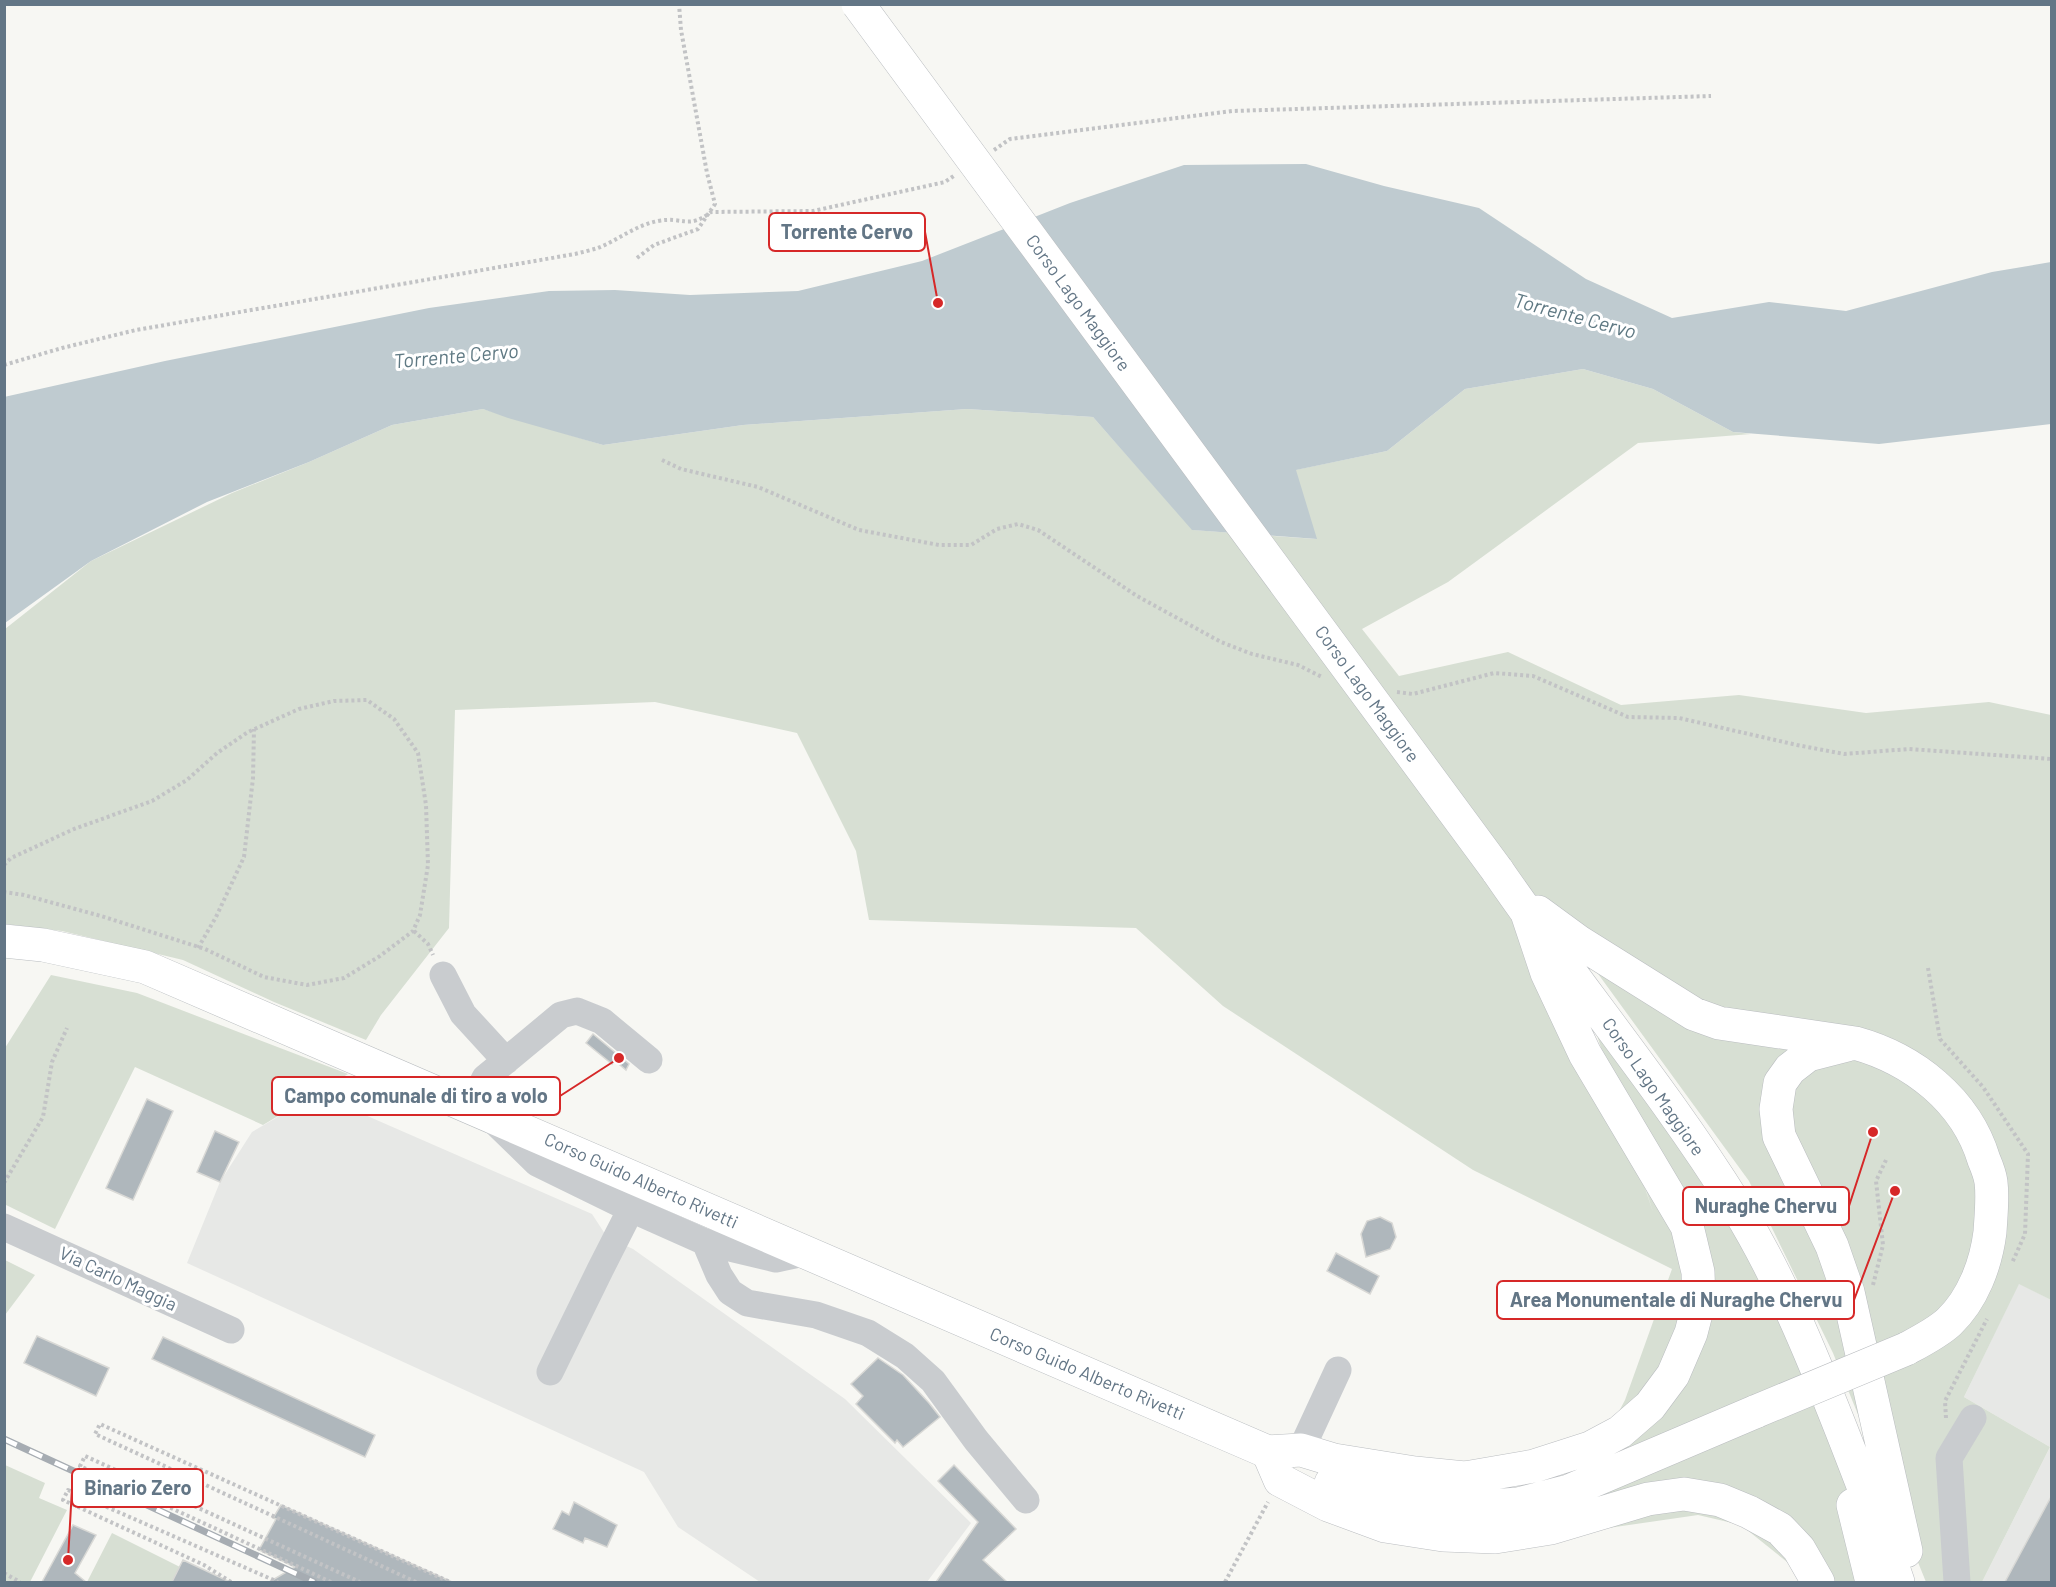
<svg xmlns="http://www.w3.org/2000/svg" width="2056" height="1587" viewBox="0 0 2056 1587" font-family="Barlow,sans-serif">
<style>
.built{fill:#e7e8e6}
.green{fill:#d7dfd3}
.water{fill:#bfcbd0}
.building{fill:#afb7bc;stroke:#d8d8d5;stroke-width:1.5}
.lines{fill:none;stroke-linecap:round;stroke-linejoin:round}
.major-casing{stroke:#b9bdc0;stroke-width:34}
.highway-casing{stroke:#babdc0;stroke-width:34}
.path{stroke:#c2c3c5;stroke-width:4;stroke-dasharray:3 3;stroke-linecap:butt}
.minor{stroke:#c9cccf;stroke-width:27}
.major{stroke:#fff;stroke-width:33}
.highway{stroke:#fff;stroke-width:33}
.rail-casing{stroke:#a6acb2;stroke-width:7}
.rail{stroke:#fff;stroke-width:4.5;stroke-dasharray:14;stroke-linecap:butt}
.highway-bridge-casing{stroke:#babdc0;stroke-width:34;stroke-linecap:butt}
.highway-bridge{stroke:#fff;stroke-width:33}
.labels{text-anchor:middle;stroke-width:6;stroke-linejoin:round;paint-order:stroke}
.street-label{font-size:18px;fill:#637686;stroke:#fff}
.water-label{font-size:20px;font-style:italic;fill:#5f7983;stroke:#fff}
.leader{fill:none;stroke:#d62828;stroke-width:2}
.callout-dot{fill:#d62828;stroke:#fff;stroke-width:2}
.callout{fill:#fff;stroke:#d62828;stroke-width:2}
.callout-label{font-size:20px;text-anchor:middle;font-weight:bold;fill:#637686}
</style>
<rect width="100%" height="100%" fill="#f7f7f3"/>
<path class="built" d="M317 1094 592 1214 607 1237 633 1249 845 1399 971 1523 927 1582H760L678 1527 644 1472 187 1263 220 1182 252 1132Z
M2019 1283 2051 1300V1582H1982L2050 1447 1964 1397Z"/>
<path class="green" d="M1583 369 1653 389 1733 432 1751 434 1638 443 1448 582 1362 629 1399 676 1508 652 1621 705 1739 695 1866 713 1989 702 2051 715V1300L2019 1284 1964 1397 2050 1447 1982 1582H1926L1833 1353 1749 1181 1553 912 1653 1212 1582 988 1812 1356 1873 1582H1812L1741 1525 1698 1515 1553 1536 1625 1400 1672 1269 1473 1170 1223 1006 1136 928 869 920 856 851 797 733 655 702 455 710 449 928 381 1015 366 1040 274 1002 183 960 62 931 5 924V629L91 561 232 493 309 462 392 425 483 409 603 445 743 425 967 409 1093 417 1193 530 1316 539 1295 470 1387 451 1465 389Z
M51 975 137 993 348 1074 263 1125 135 1067 55 1229 4 1204 5 1048Z
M5 1260 35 1275 5 1315H4Z
M5 1465 45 1483 39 1498 67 1510 30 1582H5Z
M112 1533 182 1568 175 1582H87Z"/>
<path class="water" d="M1306 164 1384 186 1479 208 1586 279 1672 318 1769 302 1846 311 1992 272 2051 262V424L1879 444 1733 432 1653 389 1583 369 1465 389 1387 451 1296 470 1317 539 1192 530 1093 417 967 409 743 425 603 445 508 418 483 409 392 425 309 462 207 502 91 561 5 623 4 397 165 361 429 308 549 291 615 290 690 295 798 291 922 261 1070 203 1184 165Z"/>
<path class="building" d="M593 1034 629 1064 626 1070 614 1060 612 1064 586 1043Z
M147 1099 173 1111 133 1200 106 1188Z
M215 1131 239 1142 220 1182 197 1172Z
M1380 1217 1392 1223 1396 1237 1390 1249 1366 1257 1361 1234 1367 1221Z
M1336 1253 1379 1276 1370 1294 1327 1271Z
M37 1336 109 1368 96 1396 24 1363Z
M163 1337 375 1435 365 1457 152 1359Z
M878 1358 903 1375 929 1403 940 1417 903 1447 897 1440 895 1443 856 1404 863 1396 851 1384Z
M954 1465 1016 1529 983 1560 1007 1582H936L978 1522 938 1481Z
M2052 1495V1582H2005L2019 1556Z
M574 1502 617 1525 607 1547 585 1538 583 1543 553 1529 562 1511 569 1515Z
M281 1505 452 1582H269L295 1567 259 1550 276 1519 273 1518Z
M73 1525 96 1535 75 1573 86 1582H42Z
M183 1560 230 1582H172Z"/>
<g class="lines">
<defs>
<path id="major" d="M4 941 43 945 145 967 1268 1452"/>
<path id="highway" d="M1497 870C1575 984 1664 1090 1737 1207 1780 1277 1811 1353 1841 1429 1861 1480 1881 1531 1898 1582
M1538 912 1579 942 1694 1014 1719 1023 1855 1043C1913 1059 1966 1100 1984 1160 1987 1167 1990 1175 1991 1182 1993 1198 1991 1215 1990 1232 1986 1264 1973 1299 1949 1322 1937 1333 1921 1341 1906 1349
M1847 1045 1808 1055 1790 1069 1780 1083 1776 1109 1779 1136 1832 1246 1848 1292 1906 1551
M1268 1452 1301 1450 1334 1460 1415 1473 1465 1478 1534 1466 1590 1448 1620 1432 1650 1406 1673 1375 1691 1333 1699 1302 1698 1272 1687 1226 1585 1054 1547 973 1527 913
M1268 1452 1280 1480 1328 1505 1385 1526 1443 1535 1495 1537 1551 1528 1648 1499 1684 1494 1720 1500 1749 1512 1780 1529 1799 1549 1818 1582
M1331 1483 1351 1493 1405 1504 1465 1508 1518 1504 1569 1491 1757 1411
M1853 1505 1872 1582"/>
</defs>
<use href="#major" class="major-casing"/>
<use href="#highway" class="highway-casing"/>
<path class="path" d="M994 150 1010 139 1232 111 1711 96
M637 258 654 245 698 229 715 204 707 173 681 30 679 4
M4 365 62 348 136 330 575 254C583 252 591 250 598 248 618 240 636 225 658 221 682 216 688 230 711 212L813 211 945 182 955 175
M662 460 681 469 758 487 859 530 939 545H971L997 529 1018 524 1038 530 1137 596 1221 642 1252 654 1298 665 1322 677
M1397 692 1413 694 1494 673 1533 676 1628 717 1679 718 1797 745 1844 754 1909 749 2052 759
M4 865 11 858 74 829 152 801 187 780 217 753 248 732 299 709 334 701 367 700 394 719 418 753 426 805 428 865 420 915 413 931 380 956 344 978 307 985 264 977 205 949 101 916 24 895 4 892
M414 931 428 944 433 955
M198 948 216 917 244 857 253 778 254 729
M1928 968 1940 1039 1983 1087 2028 1154 2025 1234 2012 1263
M4 1183 43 1117 52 1062 67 1028
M1873 1285 1883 1245 1876 1181 1886 1160
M1946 1418 1945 1401 1987 1319
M4 1573 20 1582
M231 1582 204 1565 63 1500 68 1490 278 1582
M331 1582 80 1466 85 1456 360 1582
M416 1582 95 1434 100 1424 450 1582
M1225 1582 1268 1502"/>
<path class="minor" d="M443 975 463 1014 506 1061
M471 1106 485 1078 561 1015 577 1011 602 1021 649 1060
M495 1122 537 1163 631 1209 705 1242 776 1259 804 1253
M4 1227 231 1330
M705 1242 719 1275 730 1292 747 1303 816 1315 868 1333 905 1356 933 1381 976 1440 1026 1500
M550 1372 600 1270 631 1209
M1301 1450 1338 1370
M1957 1582 1949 1458 1973 1418"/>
<use href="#major" class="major"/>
<use href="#highway" class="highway"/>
<defs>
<path id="rail" d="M4 1439 314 1582"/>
</defs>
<use href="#rail" class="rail-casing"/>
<use href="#rail" class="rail"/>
<defs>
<path id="highway-bridge" d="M858 4 1497 870
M1757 1411 1906 1349"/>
</defs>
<use href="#highway-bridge" class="highway-bridge-casing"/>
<use href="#highway-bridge" class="highway-bridge"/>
</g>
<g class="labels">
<g class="street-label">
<text transform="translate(1078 303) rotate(54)" y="6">Corso Lago Maggiore</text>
<text transform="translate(1367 694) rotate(54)" y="6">Corso Lago Maggiore</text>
<text transform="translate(1653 1087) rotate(55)" y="6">Corso Lago Maggiore</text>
<text transform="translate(641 1181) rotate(24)" y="6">Corso Guido Alberto Rivetti</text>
<text transform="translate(118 1279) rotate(25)" y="6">Via Carlo Maggia</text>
<text transform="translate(1087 1374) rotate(23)" y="6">Corso Guido Alberto Rivetti</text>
</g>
<g class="water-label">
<text transform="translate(1575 316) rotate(15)" y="7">Torrente Cervo</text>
<text transform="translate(456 356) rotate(-5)" y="7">Torrente Cervo</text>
</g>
</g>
<path class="leader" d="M938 303L925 232M619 1058L560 1096M1873 1132L1849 1206M1895 1191L1854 1300M68 1560L72 1488"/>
<g class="callout-dot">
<circle cx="938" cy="303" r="6"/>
<circle cx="619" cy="1058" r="6"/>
<circle cx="1873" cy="1132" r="6"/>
<circle cx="1895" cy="1191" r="6"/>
<circle cx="68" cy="1560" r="6"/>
</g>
<g class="callout">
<rect x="769" y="213" width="156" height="38" rx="6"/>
<rect x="272" y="1077" width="288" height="38" rx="6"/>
<rect x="1683" y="1187" width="166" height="38" rx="6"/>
<rect x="1497" y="1281" width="357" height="38" rx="6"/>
<rect x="72" y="1469" width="131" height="38" rx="6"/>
</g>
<g class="callout-label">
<text x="847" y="239">Torrente Cervo</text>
<text x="416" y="1103">Campo comunale di tiro a volo</text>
<text x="1766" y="1213">Nuraghe Chervu</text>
<text x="1676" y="1307">Area Monumentale di Nuraghe Chervu</text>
<text x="138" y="1495">Binario Zero</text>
</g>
<rect width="2056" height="1587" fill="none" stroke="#637686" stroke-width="12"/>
</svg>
